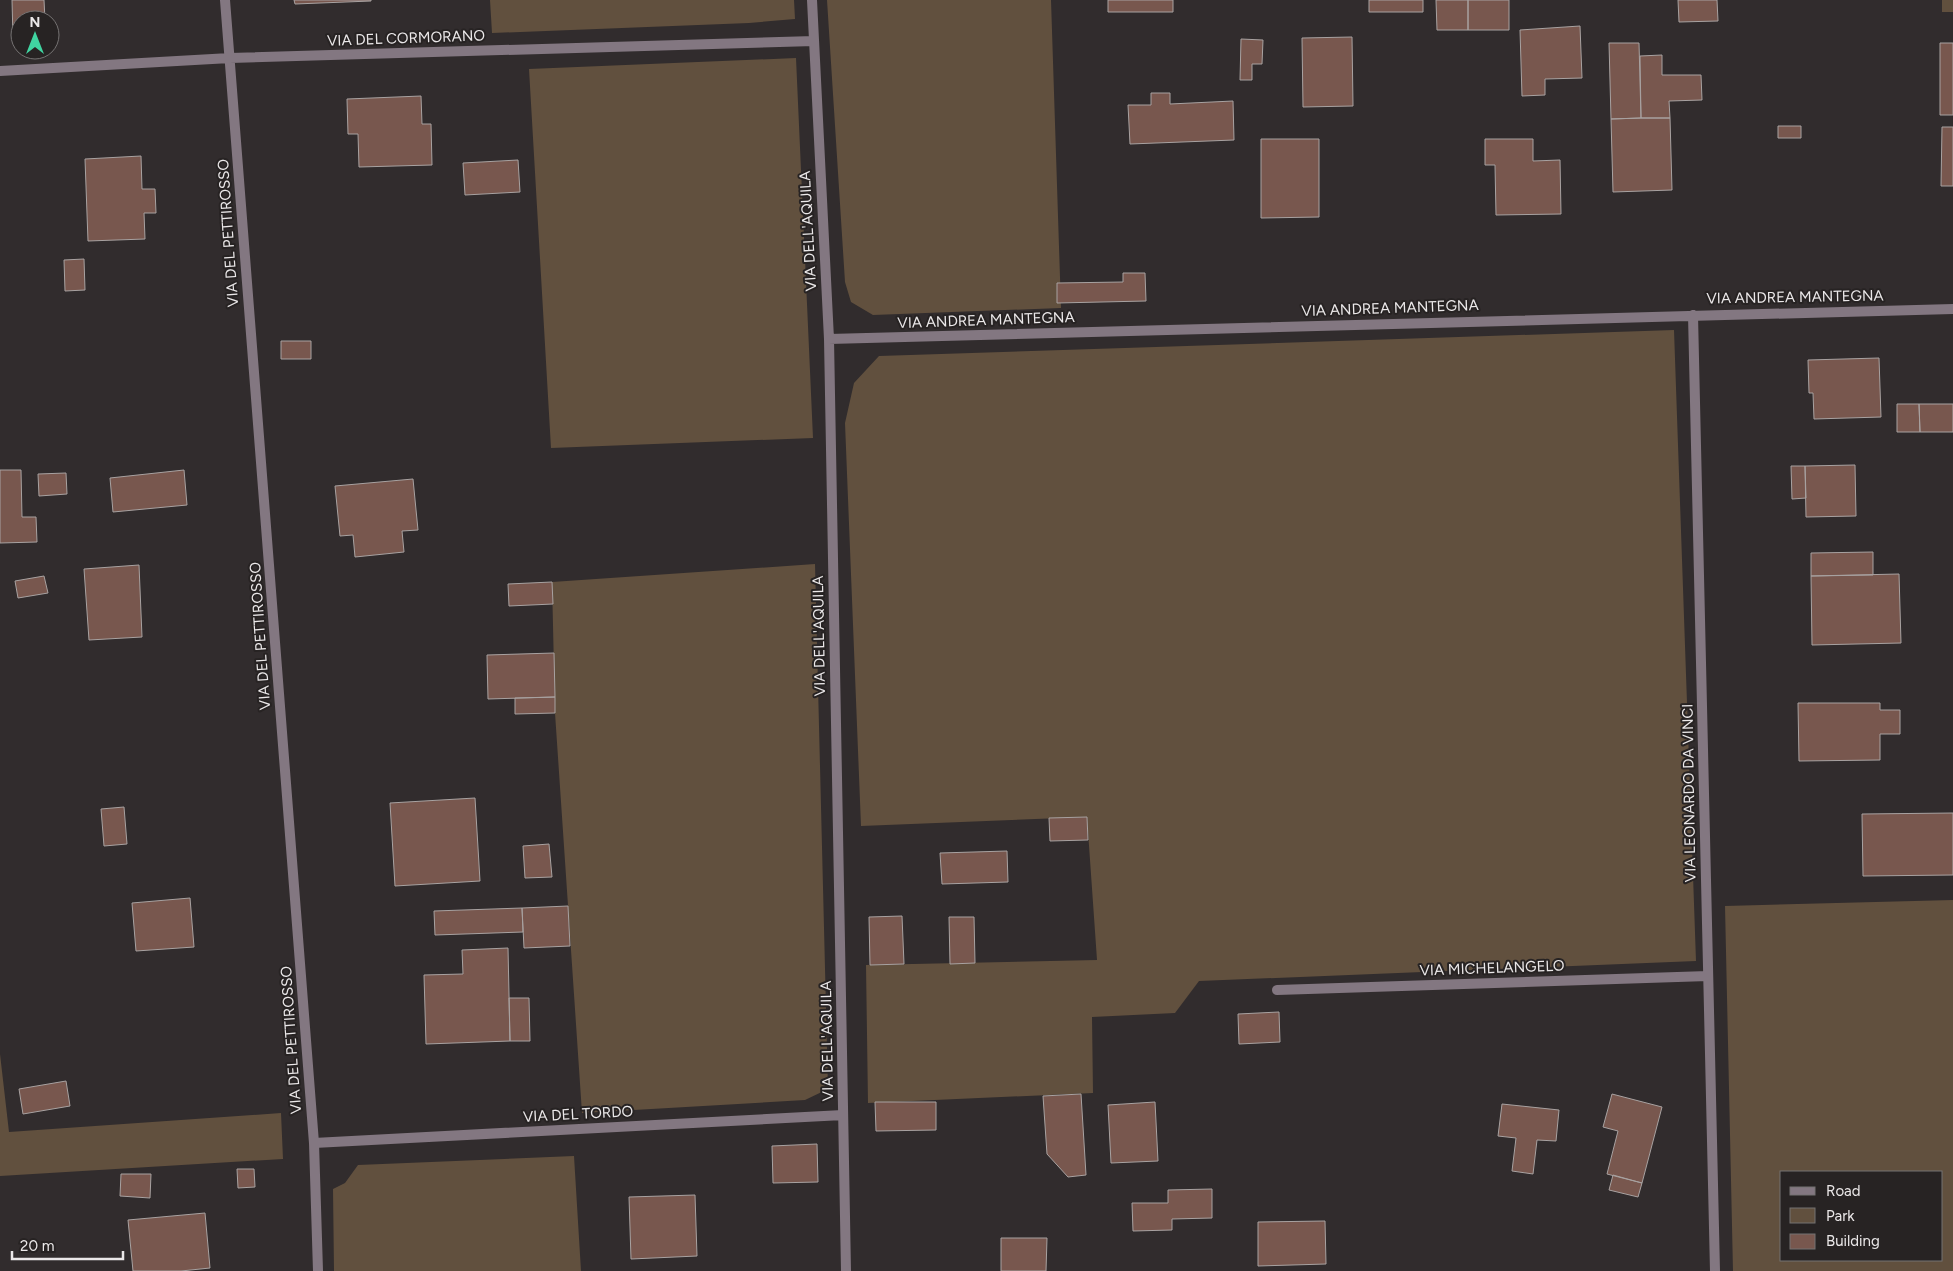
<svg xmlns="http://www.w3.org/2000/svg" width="1953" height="1271" viewBox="0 0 1953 1271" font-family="Figtree,sans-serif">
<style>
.green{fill:#61503e;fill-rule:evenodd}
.building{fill:#78574e;stroke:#a8a2a1}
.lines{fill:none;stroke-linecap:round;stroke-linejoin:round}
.minor{stroke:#837781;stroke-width:10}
.labels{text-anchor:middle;stroke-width:4;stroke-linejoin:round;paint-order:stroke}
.street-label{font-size:15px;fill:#ebe8e9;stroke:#272323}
</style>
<rect width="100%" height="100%" fill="#312c2d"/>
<path class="green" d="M490 0H794L795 19 749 23 492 33Z
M827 0H1051L1061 308 873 315 851 302 845 282Z
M1942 0H1953V12H1942Z
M796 58 813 438 551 448 529 69Z
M1674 330 1696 961 1199 981 1175 1013 1092 1017 1093 1093 868 1103 866 965 1097 960 1087 817 861 826 845 423 854 383 879 356Z
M815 564 828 1089 805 1100 582 1113 555 713 552 582Z
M1953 900V1271H1733L1725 906ZM1782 1172H1942V1260H1782Z
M0 1054 9 1132 281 1113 283 1159 0 1176Z
M574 1156 581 1271H334L333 1189 345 1183 358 1165Z"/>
<path class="building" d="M12 0H44L45 20H20V37L13 38Z
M294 0H371V1L295 4Z
M1108 0H1173V12H1108Z
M1369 0H1423V12H1369Z
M1436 0H1468V30H1437Z
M1468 0H1509V30H1468Z
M1678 0H1717L1718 21 1679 22Z
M1580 26 1582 78 1545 79V95L1522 96 1520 30Z
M1352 37 1353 106 1303 107 1302 38Z
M1241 39 1263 40 1262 64H1252V80H1240Z
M1609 43H1639L1641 118 1611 119Z
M1940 43H1953V115H1940Z
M1662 55V75H1701L1702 100 1669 101 1670 118H1641L1640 56Z
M1151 93H1170V104L1233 101 1234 140 1130 144 1128 105H1151Z
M421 96 422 124H431L432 165 359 167 358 134H348L347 99Z
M1641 118H1670L1672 190 1613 192 1611 119Z
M1778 126H1801V138H1778Z
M1942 127H1953V186H1941Z
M1261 139H1319V217L1261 218Z
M1485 139H1533V161L1560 160 1561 214 1496 215 1495 165H1485Z
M141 156 142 189H155L156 213H144L145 239 88 241 85 159Z
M518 160 520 192 465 195 463 163Z
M84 259 85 290 65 291 64 260Z
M1123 273H1145L1146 301 1057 303V283L1123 282Z
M281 341H311V359H281Z
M1879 358 1881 417 1814 419 1813 393H1809L1808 360Z
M1897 404H1919L1920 432H1897Z
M1919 404H1953V432H1920Z
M1855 465 1856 516 1806 517 1805 466Z
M1791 466H1805L1806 498 1792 499Z
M0 470H21L22 517H36L37 542 0 543Z
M184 470 187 505 113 512 110 478Z
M66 473 67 494 39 496 38 474Z
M413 479 418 530 402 531 404 552 355 557 353 535 340 536 335 486Z
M1873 552V575L1811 576V553Z
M139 565 142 637 89 640 84 569Z
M1899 574 1901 643 1812 645 1811 576Z
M44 576 48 593 18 598 15 581Z
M552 582 553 604 509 606 508 584Z
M554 653 555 697 488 699 487 655Z
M555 697V713L515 714V698Z
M1798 703H1880V710H1900V734H1880V760L1799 761Z
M475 798 480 881 395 886 390 803Z
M124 807 127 844 104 846 101 809Z
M1953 813V875L1863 876 1862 814Z
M1087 817 1088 840 1050 841 1049 818Z
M549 844 552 877 525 878 523 846Z
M1007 851 1008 882 942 884 940 853Z
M190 898 194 947 136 951 132 903Z
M568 906 570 946 524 948 522 908Z
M522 908 523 932 435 935 434 911Z
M902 916 904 964 870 965 869 917Z
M949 917H974L975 963 950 964Z
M508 948 510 1041 426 1044 424 975 463 974 462 950Z
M509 998H529L530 1041H510Z
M1279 1012 1280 1042 1239 1044 1238 1014Z
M66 1081 70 1106 23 1114 19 1089Z
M1081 1094 1086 1175 1068 1177 1047 1154 1043 1096Z
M1612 1094 1662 1107 1642 1183 1607 1174 1618 1131 1603 1127Z
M875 1102H936V1130L876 1131Z
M1155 1102 1158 1161 1111 1163 1108 1105Z
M1502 1104 1559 1110 1556 1141 1537 1140 1533 1174 1512 1171 1516 1138 1498 1136Z
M817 1144 818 1182 773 1183 772 1146Z
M237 1169H254L255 1187 238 1188Z
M121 1174H151L150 1198 120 1196Z
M1613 1175 1642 1183 1638 1197 1609 1190Z
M1212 1189V1218L1172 1219V1230L1133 1231 1132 1203H1168V1190Z
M695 1195 697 1256 631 1259 629 1197Z
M205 1213 210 1268 181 1271H133L128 1220Z
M1325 1221 1326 1264 1258 1266V1222Z
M1001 1238H1047L1046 1271H1001Z"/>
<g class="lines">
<path class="minor" d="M225 0 314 1143 318 1271
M812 0 829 339 846 1271
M0 71 230 58 814 41
M1693 315 1715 1271
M829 339 1953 309
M1277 990 1708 976
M314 1143 843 1115"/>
</g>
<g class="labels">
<g class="street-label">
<text transform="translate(406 38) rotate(-2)" y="5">VIA DEL CORMORANO</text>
<text transform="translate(808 231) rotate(-93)" y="5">VIA DELL'AQUILA</text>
<text transform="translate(228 233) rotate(-94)" y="5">VIA DEL PETTIROSSO</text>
<text transform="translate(1795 297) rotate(-1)" y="5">VIA ANDREA MANTEGNA</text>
<text transform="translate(1390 308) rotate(-2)" y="5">VIA ANDREA MANTEGNA</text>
<text transform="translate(986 320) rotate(-2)" y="5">VIA ANDREA MANTEGNA</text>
<text transform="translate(260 636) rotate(-94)" y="5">VIA DEL PETTIROSSO</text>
<text transform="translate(819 636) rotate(-91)" y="5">VIA DELL'AQUILA</text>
<text transform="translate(1689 793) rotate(-91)" y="5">VIA LEONARDO DA VINCI</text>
<text transform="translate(1492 968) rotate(-2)" y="5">VIA MICHELANGELO</text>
<text transform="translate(291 1040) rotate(-94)" y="5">VIA DEL PETTIROSSO</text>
<text transform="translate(827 1041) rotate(-91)" y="5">VIA DELL'AQUILA</text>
<text transform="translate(578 1114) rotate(-3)" y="5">VIA DEL TORDO</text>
</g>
</g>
<rect x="1780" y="1171" width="162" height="90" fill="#272323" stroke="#757272"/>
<rect x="1790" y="1187" width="25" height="8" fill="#837781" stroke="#757272"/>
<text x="1826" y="1196" font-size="15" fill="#ebe8e9">Road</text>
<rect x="1790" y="1208" width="25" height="15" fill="#61503e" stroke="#757272"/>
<text x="1826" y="1221" font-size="15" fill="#ebe8e9">Park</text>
<rect x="1790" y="1234" width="25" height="15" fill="#78574e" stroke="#757272"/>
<text x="1826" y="1246" font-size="15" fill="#ebe8e9">Building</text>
<g transform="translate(35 35)"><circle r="24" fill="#272323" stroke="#757272"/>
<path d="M0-4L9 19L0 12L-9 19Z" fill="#40d4a1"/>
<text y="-8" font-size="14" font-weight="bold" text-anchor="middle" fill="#ebe8e9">N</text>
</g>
<path d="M12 1251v8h111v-8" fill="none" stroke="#ebe8e9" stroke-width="2.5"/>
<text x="20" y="1251" font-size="15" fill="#ebe8e9" stroke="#272323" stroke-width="4" paint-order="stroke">20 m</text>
</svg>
